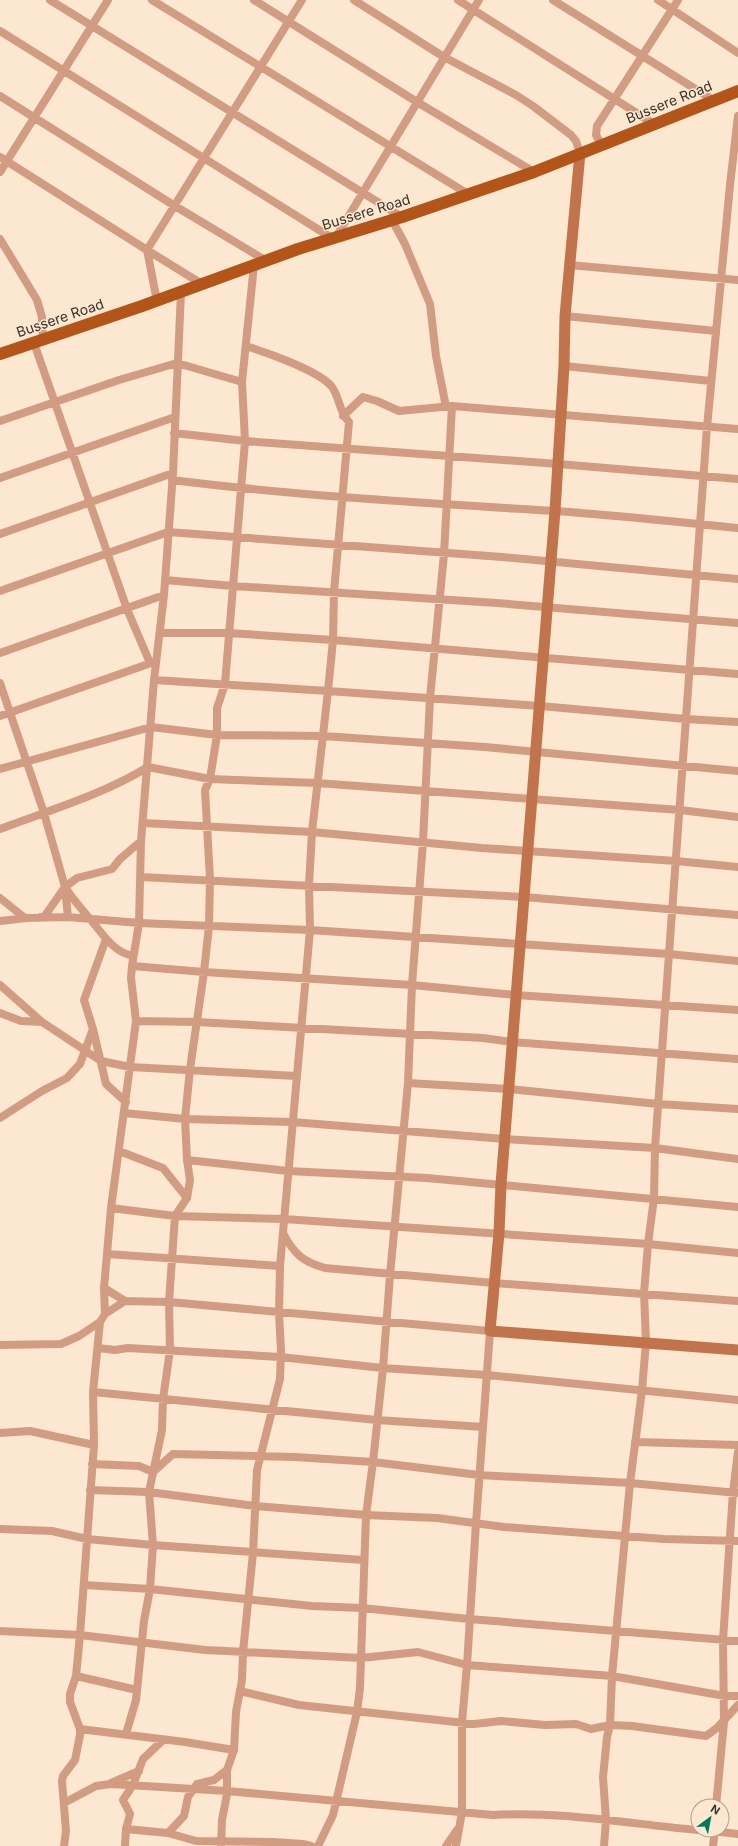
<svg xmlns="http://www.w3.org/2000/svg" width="738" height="1846" viewBox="0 0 738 1846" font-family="Inter,sans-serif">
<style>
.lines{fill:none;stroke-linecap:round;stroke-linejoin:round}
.street{stroke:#d19c81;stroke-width:8}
.secondary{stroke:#c1744b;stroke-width:11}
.primary{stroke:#b35519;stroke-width:12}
.labels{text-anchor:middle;stroke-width:3;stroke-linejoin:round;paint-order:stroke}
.street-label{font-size:14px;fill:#3c3227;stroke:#fce7d1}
</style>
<rect width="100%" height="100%" fill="#fce7d1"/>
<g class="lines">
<path class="street" d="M50 0 402 217
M152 0 468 194
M254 0 417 102 534 172
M354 0 444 57 516 95 533 106 571 135 576 141 580 153
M458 0 654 124
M553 0 713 100
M658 0 738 53
M0 31 332 238
M0 96 175 206 265 260
M601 144 596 135 597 126 678 0
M0 157 147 250 157 301
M0 172 108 0
M392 220 405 244 430 304 436 356 446 407
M336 237 479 0
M0 239 37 300 42 317 43 340
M569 265 738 280
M202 284 147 250 302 0
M565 316 716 331
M34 343 127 609 150 663
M564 366 711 381
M242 382 254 265
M343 416 363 397 377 401 399 411 452 406 738 429
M0 421 119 380 177 363 242 382 245 441 225 684 217 708V735L210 779 205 790 210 879 209 926 204 972 190 1069 185 1119 187 1160 190 1180 187 1198 175 1216 169 1302 170 1350 163 1399 162 1430 149 1492 153 1545 150 1589 144 1621 136 1700 126 1734
M174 433 245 441 558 464 738 479
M0 478 175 417
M172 480C299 496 427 503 554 511 616 515 677 522 738 528
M0 534 173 473
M165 580 233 586 497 603 738 623
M0 591 168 532 502 557 738 579
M160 633H229L333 640 738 674
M0 653 164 595
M154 680 328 691 540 706 686 719 738 722
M0 683 44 813 65 887 68 917
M0 716 154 662
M0 769 151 727 217 735 323 736 485 747 738 771
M143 823 312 832 482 848 676 861 738 867
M0 829C50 810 102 795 148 767L210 779 317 783 680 810 738 817
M141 877 524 897 738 915
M67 890C74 901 82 909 90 919 103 934 113 952 133 956
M0 898 25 918 68 917 139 923 310 930 669 954 738 961
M41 917H44L65 887 77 878 112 869 120 859 141 841
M0 921 27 918
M132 966 204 972 412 985 516 995 738 1010
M0 985 42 1022
M0 1013 21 1021 42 1022 101 1061 130 1067 296 1076
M136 1021 197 1022 483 1038 512 1042 738 1059
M93 1029 106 1084 126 1102
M408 1083 509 1089 658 1104 738 1109
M124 1113 185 1119 292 1122 505 1139 655 1148 738 1159
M0 1118 42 1091 67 1078 80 1064 93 1029 84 1000 106 939
M119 1151 163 1168 187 1198
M187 1160 288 1171 427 1178 738 1207
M111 1208 175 1216 284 1219 648 1244 738 1253
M283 1233C294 1254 303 1262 325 1268L494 1283 738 1301
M107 1254 280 1266
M104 1288 125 1301
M105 1314 125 1301 169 1302 490 1331 476 1523 467 1665 462 1722V1812L456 1846
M0 1345 61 1344 79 1336 100 1322
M98 1348 115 1350 128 1348 280 1357 383 1368 487 1375 738 1400
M93 1392 377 1420 483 1427
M0 1433 30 1431 94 1445
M635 1442 738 1445
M92 1464 139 1466 153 1472 173 1454 295 1457 373 1462 479 1475 630 1483 738 1493
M90 1490 149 1492 255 1506 366 1515 437 1518 504 1527 664 1539 738 1541
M0 1529 52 1531 87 1539 153 1545 363 1560
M84 1585 150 1589 312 1606 362 1608 469 1619 738 1641
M0 1631 80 1635 205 1650 361 1658 418 1652 467 1665 612 1676 725 1696H738
M76 1676 137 1690
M240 1691 299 1705 474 1724 501 1721 545 1725 576 1724 591 1729 610 1725 632 1726 706 1736 717 1728 738 1705
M80 1729 185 1742 234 1750
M111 1783 139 1771
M64 1803 96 1786 111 1784 227 1791 493 1815C561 1811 630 1824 698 1830
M716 1806 724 1722 723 1640 733 1492 738 1452
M126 1829 168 1833 196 1841 273 1842 303 1844 311 1846
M703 1830 738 1834
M168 1833 184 1816 188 1797 197 1784 214 1780 227 1770
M64 1846 66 1831 62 1781 63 1776 75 1760 80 1735V1729L70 1702V1694L76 1676 80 1635 94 1445 93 1392 100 1322 105 1314 104 1288 111 1208 136 1021 131 978 132 966 139 923 141 841 154 680 164 595 173 473 181 292
M125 1846 126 1829 130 1814 123 1800 133 1785 143 1759 163 1740
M221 1846 222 1820 227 1794V1770L234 1750 236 1712 242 1680 243 1652 253 1553 257 1470 280 1379 281 1351 279 1313 280 1266 310 930 309 885 312 832 328 691 333 640 334 592 349 422C339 412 340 398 332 387 320 371 265 352 246 346
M318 1846 333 1815 357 1712 360 1688 366 1515 373 1462 383 1368 390 1275 408 1083 412 985 423 842 430 698 444 554 452 406
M446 1846 457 1830
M604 1846 606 1820 603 1777 607 1737 610 1725 612 1676 630 1483 642 1390 646 1342 644 1293 648 1244 654 1198 655 1148 707 427 730 185 738 116
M713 1846 715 1830"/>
<path class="secondary" d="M580 153 565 316 564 366 555 511 501 1184 499 1233 490 1331 738 1350"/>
<path class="primary" d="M0 354 142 306 298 249 402 217 534 172 738 91"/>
</g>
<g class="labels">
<g class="street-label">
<text transform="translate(669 102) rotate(-22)" y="5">Bussere Road</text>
<text transform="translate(366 212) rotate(-17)" y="5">Bussere Road</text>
<text transform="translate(60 318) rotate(-19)" y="5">Bussere Road</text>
</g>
</g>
<g transform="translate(710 1818) rotate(32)"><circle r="19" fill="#fce7d1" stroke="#af9f8d"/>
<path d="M0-3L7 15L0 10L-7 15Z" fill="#007a58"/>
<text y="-6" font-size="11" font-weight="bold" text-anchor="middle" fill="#3c3227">N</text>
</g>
</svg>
